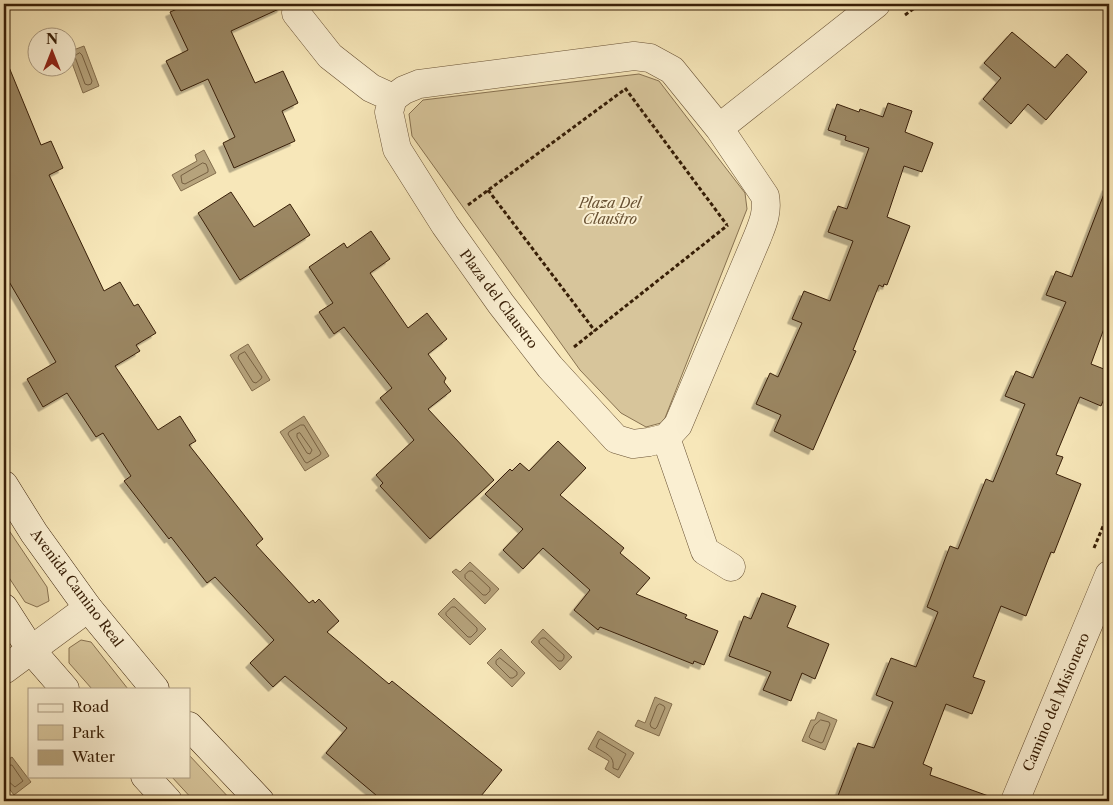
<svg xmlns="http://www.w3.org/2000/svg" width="1113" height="805" viewBox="0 0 1113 805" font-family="'Libre Caslon Text',serif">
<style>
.green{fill:#d7c59b;stroke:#887251}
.water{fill:#b6a37c;stroke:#846e4d}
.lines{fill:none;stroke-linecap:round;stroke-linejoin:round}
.shore{stroke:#776142;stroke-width:1}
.building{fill:#9b8764;stroke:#381f07;filter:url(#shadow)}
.street-casing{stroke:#685134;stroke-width:29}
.secondary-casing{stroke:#381f07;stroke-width:29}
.path{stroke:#381f07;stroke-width:3;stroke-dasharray:4 2.5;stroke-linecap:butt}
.street{stroke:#faefd2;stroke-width:28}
.secondary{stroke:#faefd2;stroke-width:28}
.labels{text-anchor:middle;stroke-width:4;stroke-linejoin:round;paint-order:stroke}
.park-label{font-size:14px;font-style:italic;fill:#685133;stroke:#faefd2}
.street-label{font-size:14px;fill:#381f07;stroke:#faefd2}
</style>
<defs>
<filter id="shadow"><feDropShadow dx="-4.5" dy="4.5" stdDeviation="0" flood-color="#0004"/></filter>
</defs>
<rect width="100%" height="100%" fill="#f7e7b9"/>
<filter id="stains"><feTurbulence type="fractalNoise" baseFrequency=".004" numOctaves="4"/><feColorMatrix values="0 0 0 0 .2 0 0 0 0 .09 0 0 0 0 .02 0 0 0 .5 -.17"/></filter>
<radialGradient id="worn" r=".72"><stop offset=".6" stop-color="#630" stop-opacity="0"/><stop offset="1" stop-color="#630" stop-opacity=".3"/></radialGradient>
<path class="green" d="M639 74 659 81 745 193 747 209 665 418 661 423 646 427 621 413 580 370 412 136 409 114 423 100Z
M4 523 47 587 49 601 37 607 25 602 4 570Z
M81 640 91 642 128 689H92L69 663V648Z
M189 755 232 801H194L171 776H189Z"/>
<path class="water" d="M84 46 99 86 83 93 68 52Z
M204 150 216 173 181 191 172 175 197 161 195 155Z
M248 344 270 380 252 391 230 355Z
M304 416 329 456 305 471 280 432Z
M470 562 499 589 485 604 452 572 456 569 460 572Z
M454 598 486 629 470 645 438 614Z
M543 629 572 657 560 670 531 642Z
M501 649 525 673 512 687 487 663Z
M655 697 672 704 659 736 635 726 638 720 645 723Z
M818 712 837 720 825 750 802 741 811 720H815Z
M598 731 634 753 619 778 605 769 609 761 588 749Z
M12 757 31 782 14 795 4 782V762Z"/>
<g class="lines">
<path class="shore" d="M80 53 82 55 92 81 91 84 88 85 85 84 75 57 76 55Z
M203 163 206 164 208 169V172L185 184 182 183 181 176Z
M245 352 262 377 261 379 256 383 253 382 238 358 239 355Z
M301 425H304L321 453 320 455 307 463 305 462 288 434 289 432Z
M300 433 312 450 310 454 307 453 297 437V434Z
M469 571H472L490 588V591L486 595H483L465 578V575Z
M452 607H455L477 628V631L471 637H468L446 615V613Z
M542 638H545L564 655V658L562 661H558L539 643V641Z
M500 658 517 672V675L513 678H510L496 664V661Z
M660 704 664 706 665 708 657 727 655 729 651 727 650 724 657 706Z
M821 720 829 722 830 724 823 742 821 743 811 739 809 737 814 726Z
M601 739 626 754 618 770 613 768C615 755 605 754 596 747L599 740Z
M4 766 12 765 23 781 15 787 8 781 4 780"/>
</g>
<path class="building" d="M189 4H284L281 8 231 31 255 83 283 71 298 103 282 111 295 141 234 168 223 143 235 137 208 79 181 91 166 61 188 50 170 12Z
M1012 32 1055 68 1067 54 1087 72 1046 120 1028 104 1011 124 983 99 1001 78 984 63Z
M4 55 41 145 51 141 63 168 49 175 104 291 120 282 134 306 138 304 156 333 136 345 140 351 115 366 158 430 180 416 196 441 189 445 263 539 256 545 309 603 313 600 315 603 319 599 339 621 327 632 389 684 392 681 502 770 477 801H383L326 753 347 728 285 676 273 687 250 663 274 640 215 577 207 583 171 537 169 539 124 481 131 476 103 433 96 437 67 393 43 407 27 379 56 362 4 273Z
M888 103 912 111 905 132 933 143 922 172 904 166 887 217 910 226 887 285 884 284 883 287 879 285 853 350 856 351 813 450 774 431 781 415 756 404 770 373 778 377 802 323 792 319 804 291 830 301 853 241 828 232 838 206 847 209 869 148 845 140 846 136 828 130 837 104 859 112 860 109 883 117Z
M1107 186 1109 187V315L1091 364 1109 371V387L1101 406 1080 397 1056 455 1063 457 1056 474 1081 484 1054 553 1051 552 1026 616 1001 606 973 677 985 681 972 714 946 704 923 764 932 768 930 775 994 798 993 801H836L858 743 874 748 893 702 876 695 891 658 916 667 938 612 927 607 950 546 958 549 986 479 993 482 1025 404 1005 396 1016 371 1033 378 1066 302 1046 295 1056 271 1072 277Z
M231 192 254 227 290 204 310 235 240 280 198 213Z
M371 231 390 259 370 273 408 328 427 313 447 339 428 354 446 378 444 382 451 391 428 409 494 480 430 539 380 486 383 483 376 475 414 440 380 398 392 388 344 327 334 334 319 312 333 303 309 267 344 243 347 248Z
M558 441 586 468 560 495 624 548 620 553 650 578 636 594 687 615 685 618 718 631 704 665 694 661 693 664 600 627 598 630 574 610 590 590 543 548 523 569 503 550 523 529 485 494 510 469 512 471 520 463 529 471Z
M762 593 796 606 787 627 829 644 815 679 802 673 791 701 763 690 771 672 729 656 744 616 751 619Z"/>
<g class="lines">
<defs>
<path id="street" d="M296 13 330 56 371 88 393 98
M634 56 650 58 672 70 719 128 765 196C768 212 763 223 757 238L678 425 666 438 649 442 633 444 616 439 550 367 501 304 445 225 397 149 389 112 393 98 404 90 419 84Z
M719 128 876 4
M666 438 705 551 731 567
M4 670 88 608
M1015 801 1109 575"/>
<path id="secondary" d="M4 485 34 533 88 608 155 689
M4 608 31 650 65 689
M189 726 260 801
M145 776 168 801"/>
</defs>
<use href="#street" class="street-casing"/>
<use href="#secondary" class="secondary-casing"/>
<path class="path" d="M905 15 920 4
M625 88 727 225
M488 190 595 331
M468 205 624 90
M574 347 728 225
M1094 548 1109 512"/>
<use href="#street" class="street"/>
<use href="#secondary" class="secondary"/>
</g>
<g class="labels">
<g class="park-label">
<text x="610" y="208">Plaza Del<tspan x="610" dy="16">Claustro</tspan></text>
</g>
<g class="street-label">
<text transform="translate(499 299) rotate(53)" y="5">Plaza del Claustro</text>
<text transform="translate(77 588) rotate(53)" y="5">Avenida Camino Real</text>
<text transform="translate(1056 702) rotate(-67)" y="5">Camino del Misionero</text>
</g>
</g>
<rect width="1113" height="805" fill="none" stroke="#f7e7b9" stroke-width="20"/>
<rect x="5" y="5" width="1103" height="795" fill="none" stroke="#381f07" stroke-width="2.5"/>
<rect x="10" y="10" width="1093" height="785" fill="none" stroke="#381f07"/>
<rect x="28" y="688" width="162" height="90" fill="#faefd2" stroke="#ac9c81"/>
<rect x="38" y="704" width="25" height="8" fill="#faefd2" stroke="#ac9c81"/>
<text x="72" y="712" font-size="15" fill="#381f07">Road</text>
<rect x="38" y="725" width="25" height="15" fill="#d7c59b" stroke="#ac9c81"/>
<text x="72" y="738" font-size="15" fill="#381f07">Park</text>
<rect x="38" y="750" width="25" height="15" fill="#b6a37c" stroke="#ac9c81"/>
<text x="72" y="762" font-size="15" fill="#381f07">Water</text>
<g transform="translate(52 52)"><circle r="24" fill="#faefd2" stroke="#ac9c81"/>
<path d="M0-4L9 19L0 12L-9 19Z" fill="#8f2418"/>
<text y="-8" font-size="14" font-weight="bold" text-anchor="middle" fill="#381f07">N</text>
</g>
<rect width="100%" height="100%" filter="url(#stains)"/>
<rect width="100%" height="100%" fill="url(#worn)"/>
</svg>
